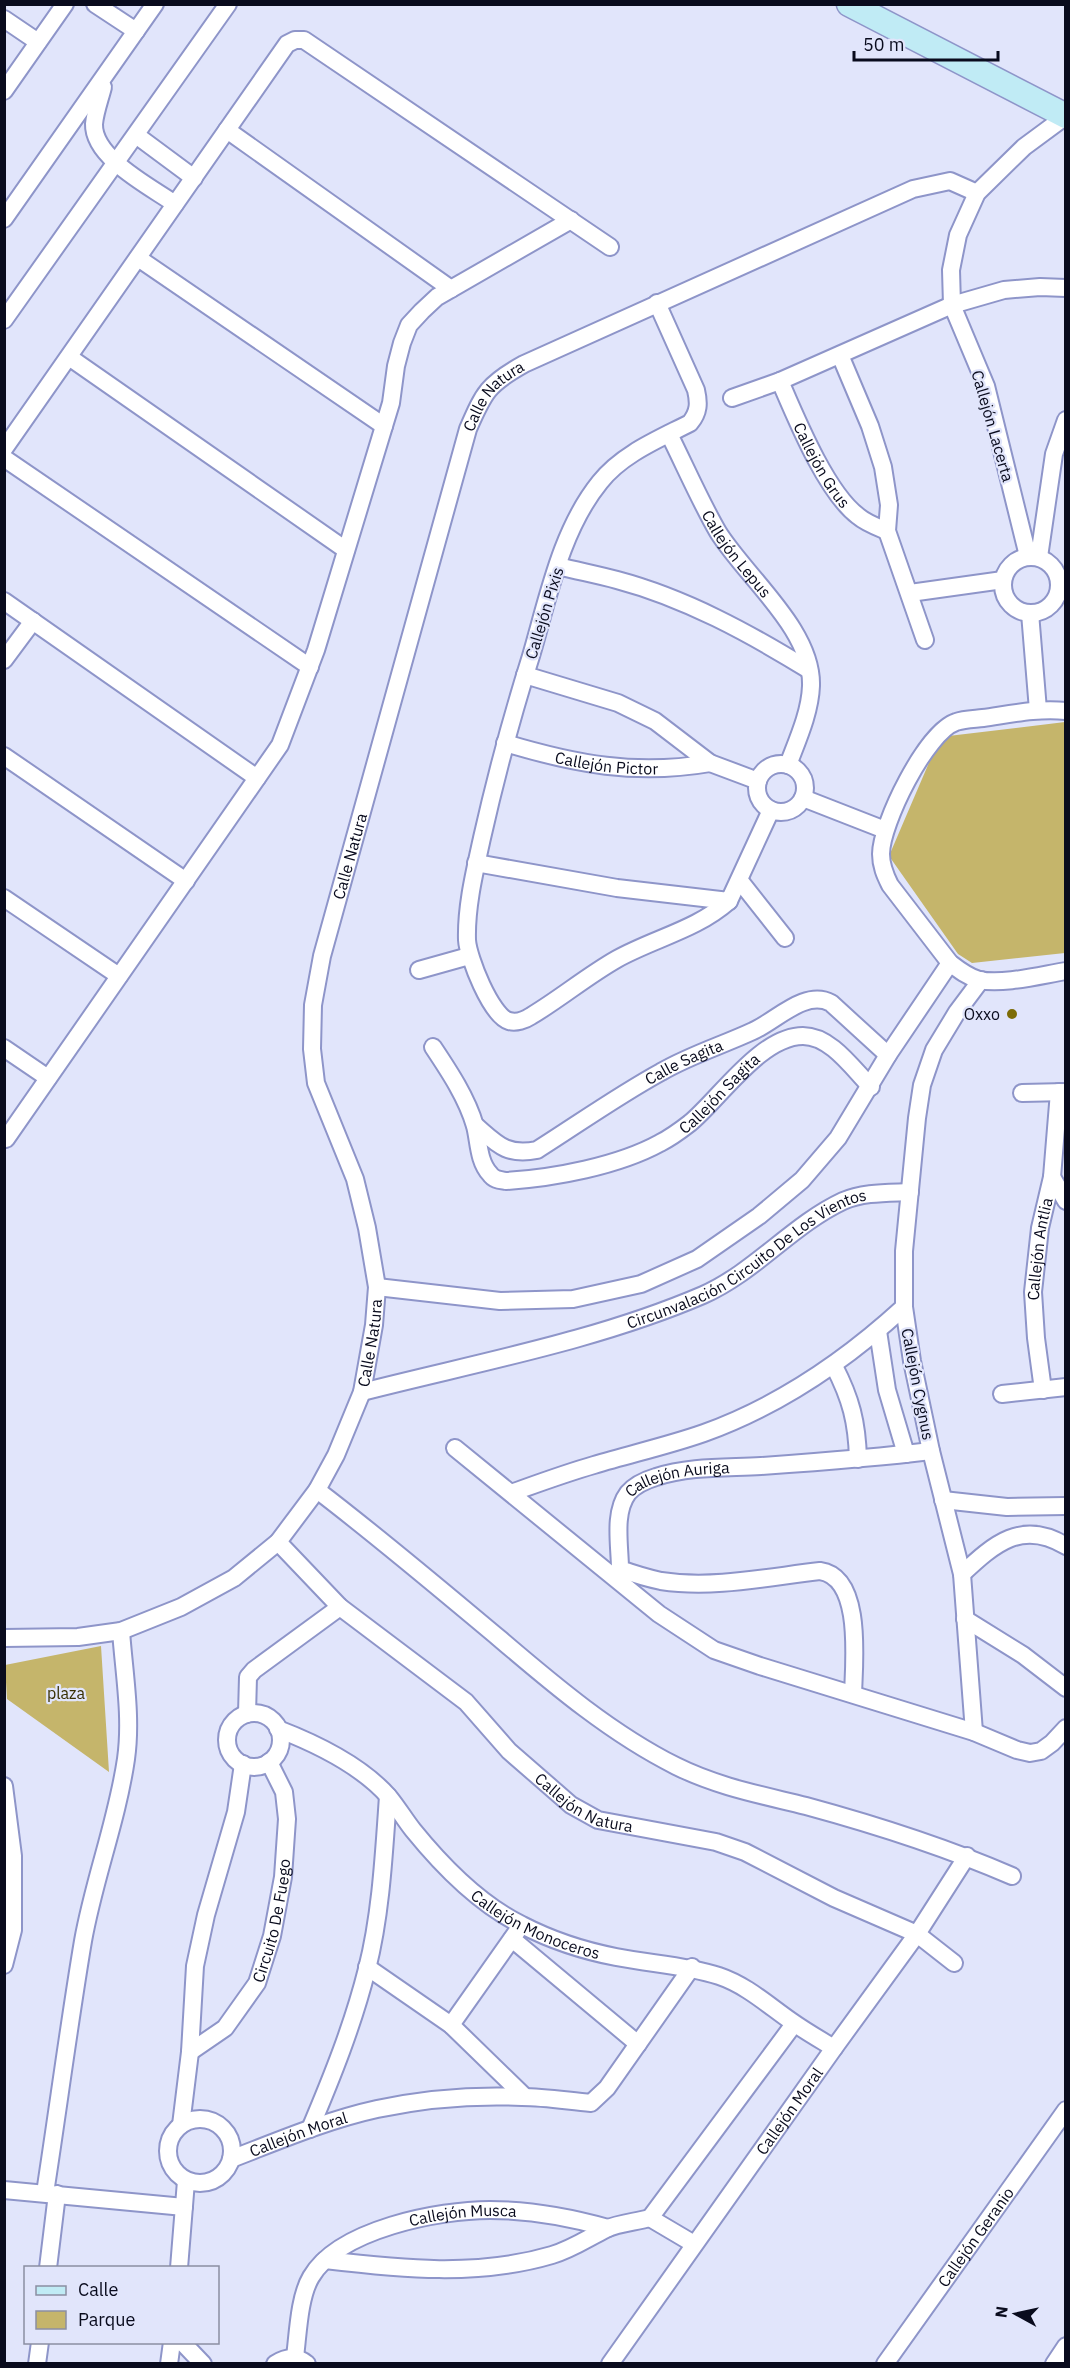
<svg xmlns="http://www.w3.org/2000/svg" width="1070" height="2368" viewBox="0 0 1070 2368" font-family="'IBM Plex Sans',sans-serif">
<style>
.green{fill:#c5b56b}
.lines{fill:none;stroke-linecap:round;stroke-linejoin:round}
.street-casing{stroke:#8e95c9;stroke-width:20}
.secondary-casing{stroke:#8e95c9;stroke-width:27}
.street{stroke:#fff;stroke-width:16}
.secondary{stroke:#c0ebf5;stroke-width:24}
.poi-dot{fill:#7d6c06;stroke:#e1e5fb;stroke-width:2}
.labels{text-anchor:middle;stroke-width:4.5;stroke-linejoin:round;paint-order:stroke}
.street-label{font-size:16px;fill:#090b1d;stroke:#e1e5fb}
.poi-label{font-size:16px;fill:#090b1d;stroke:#e1e5fb;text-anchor:end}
.park-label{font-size:16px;fill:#372e00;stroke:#e1e5fb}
</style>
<rect width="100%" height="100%" fill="#e1e5fb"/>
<path class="green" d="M1065 722V953L972 963 958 954 889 856 940 737Z
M101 1646 109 1772 7 1699 5 1665Z"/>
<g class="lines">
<defs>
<g id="street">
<path d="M95 4 136 31"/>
<path d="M4 19 38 42"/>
<path d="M103 87C100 99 95 112 94 124 93 158 151 187 175 204"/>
<path d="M4 91 65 4"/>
<path d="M227 130 451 289"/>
<path d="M136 135 194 178"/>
<path d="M4 219 155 4"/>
<path d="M138 258 384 426"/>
<path d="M657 303 696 390C699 403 699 412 690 423 659 439 622 454 600 482 561 530 548 598 531 656 512 716 496 776 482 838 475 870 466 906 467 940 468 957 491 1016 509 1021 516 1023 525 1020 531 1016 561 998 587 976 617 959 655 938 696 930 729 901"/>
<path d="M4 320 228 4"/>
<path d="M840 355 870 426 883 467 889 505 887 531 925 640"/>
<path d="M69 357 346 550"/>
<path id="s1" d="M780 381C796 418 826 492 858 516 866 523 877 527 887 531"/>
<path d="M732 398 780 381 952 305 1004 290 1040 287 1066 288"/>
<path id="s2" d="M669 434C685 466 700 501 718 532 746 577 813 630 811 686 810 713 797 741 788 765"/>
<path d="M4 449 287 44 295 40H304L610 247"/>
<path d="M4 458 310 667"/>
<path d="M1028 556 986 386 952 305 951 270 958 235 977 193 1024 147 1066 116"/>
<circle cx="1031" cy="585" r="28"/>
<path d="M1039 557 1054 454 1066 420"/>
<path d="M558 566C578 571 598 575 617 580 685 598 749 633 809 670"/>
<path d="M910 593 1003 580"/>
<path d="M4 601 257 778"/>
<path d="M1030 613 1038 710"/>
<path d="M4 660 33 621"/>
<path d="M525 675 618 703 655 721 710 763 758 781"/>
<path d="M1066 711C1038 708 1011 714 983 718 975 719 964 719 956 722 926 732 881 824 881 854 881 866 885 875 890 885L950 963C959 970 968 977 979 980 1003 985 1041 975 1066 971"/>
<path id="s3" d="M505 743C575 764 636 776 710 763"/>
<path d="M4 756 186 881"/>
<circle cx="781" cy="788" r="24"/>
<path d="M803 798 885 830"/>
<path d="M476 863 617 888 729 901 771 810"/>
<path d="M740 881 785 938"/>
<path d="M4 898 119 976"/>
<path d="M419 970 469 956"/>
<path id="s4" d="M433 1047C449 1071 467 1098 475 1126 479 1141 478 1161 490 1174 494 1180 500 1180 506 1181 554 1178 618 1166 660 1143 670 1138 681 1130 690 1123 720 1098 761 1036 803 1036 831 1036 853 1069 871 1087"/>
<path d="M4 1048 48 1078"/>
<path d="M1022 1093 1066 1092"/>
<path id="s5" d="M475 1125C497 1144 506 1156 537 1150 578 1124 619 1095 661 1072 690 1055 723 1045 753 1031 776 1021 805 989 831 1003L888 1055"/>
<path d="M6 1139 280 745 316 650 391 403 396 366 402 343 409 325 422 311 437 297 571 220"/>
<path d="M1052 1177 1066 1201"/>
<path d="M377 1287 500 1301 573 1299 641 1284 697 1259 759 1216 802 1180 838 1138 888 1055 950 963"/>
<path d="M878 1331 887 1390 906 1454"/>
<path d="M834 1366C851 1399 857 1422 858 1459"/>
<path id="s6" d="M1043 1390 1036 1338 1033 1292 1040 1228 1052 1177 1059 1092"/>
<path id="s7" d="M362 1392C475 1363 596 1341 703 1295 755 1272 792 1225 843 1201 863 1192 888 1193 910 1192"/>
<path d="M1002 1394 1066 1387"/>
<path d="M455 1448 659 1614 714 1650 760 1666 974 1732 1017 1750 1030 1753 1041 1751 1052 1743 1066 1728"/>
<path d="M317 1490C380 1538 440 1589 500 1639 555 1686 612 1734 676 1766 718 1787 762 1795 806 1806 876 1825 945 1847 1012 1876"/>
<path d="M511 1493C539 1483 566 1473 594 1465 630 1454 667 1446 704 1433 779 1406 845 1361 904 1307"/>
<path d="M943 1500 1007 1507 1066 1506"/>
<path id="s8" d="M278 1542 340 1607 466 1702 509 1751 571 1805 598 1820 716 1842 745 1852 834 1898 917 1934 954 1963"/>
<path d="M962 1574C994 1544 1022 1519 1066 1546"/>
<path d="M965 1619 1023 1655 1066 1688"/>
<path id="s9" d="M4 1638 78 1637 121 1631 181 1607 234 1578 278 1542 317 1490 336 1455 362 1392 374 1325 377 1287 367 1228 355 1179 316 1083 312 1049 313 1005 322 956 468 429C484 392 488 384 524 364L913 189 950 181 977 193"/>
<path id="s10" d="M853 1694C854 1662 863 1577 820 1571 768 1577 713 1589 661 1581 647 1578 634 1574 620 1569 620 1546 613 1513 628 1493 635 1485 646 1480 656 1477 689 1466 727 1468 761 1466 818 1462 874 1458 931 1451"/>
<circle cx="254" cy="1740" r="27"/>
<path d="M247 1714 248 1677 254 1670 340 1607"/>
<path id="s11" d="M278 1729C317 1744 361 1765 389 1797 398 1808 405 1820 413 1830 443 1867 479 1904 522 1925 551 1940 585 1951 616 1957 651 1964 685 1965 719 1976 746 1985 768 2005 791 2021 805 2031 819 2039 834 2048"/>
<path d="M974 1732 962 1574 931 1451 912 1361 904 1307V1251L917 1118 922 1085 934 1050 957 1012 981 980"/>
<path d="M4 1786 13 1856V1930L4 1965"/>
<path d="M512 1939 638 2044"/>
<path d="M367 1967 451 2025 525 2097"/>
<path d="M451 2025 518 1930"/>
<path id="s12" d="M190 2052 225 2028 257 1983 272 1936 283 1877 287 1819 284 1792 269 1762"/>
<circle cx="200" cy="2151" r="32"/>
<path d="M181 2125 190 2052 195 1966 206 1915 236 1812 243 1764"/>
<path d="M310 2129C332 2077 353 2025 367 1969 381 1914 384 1853 388 1796"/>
<path id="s13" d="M231 2159C278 2141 327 2120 377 2109 424 2099 475 2095 522 2097 545 2097 568 2101 591 2103L607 2088 692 1967"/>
<path d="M4 2190 184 2207"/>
<path d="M45 2193C58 2109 69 2024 83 1941 94 1879 117 1821 126 1759 132 1717 124 1673 121 1631"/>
<path d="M650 2218 794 2024"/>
<path d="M325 2260C401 2269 478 2277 552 2255 572 2249 588 2238 606 2229 619 2223 636 2222 650 2218L694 2244"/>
<path d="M48 2268 57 2194"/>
<path d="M179 2268 186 2181"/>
<path d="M182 2342 203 2364"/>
<path id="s14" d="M295 2357C298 2334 299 2297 311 2277 339 2229 439 2210 490 2210 531 2210 569 2217 608 2228"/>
<path d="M37 2364 40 2342"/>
<path d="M169 2364 172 2342"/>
<path d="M275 2364C286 2357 296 2355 307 2364"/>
<path id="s15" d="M610 2364 834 2048 917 1934 967 1856"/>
<path id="s16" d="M885 2364 1066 2110"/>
<path d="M1054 2364 1066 2346"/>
</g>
<path id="secondary" d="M849 4 1066 116"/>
</defs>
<use href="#street" class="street-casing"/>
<use href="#secondary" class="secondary-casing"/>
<use href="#street" class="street"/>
<use href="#secondary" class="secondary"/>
</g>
<circle class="poi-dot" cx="1012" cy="1014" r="6"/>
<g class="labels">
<g class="street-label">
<text dy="6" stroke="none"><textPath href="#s9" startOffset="1510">Calle Natura</textPath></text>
<text transform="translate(993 426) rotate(74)" y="6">Callejón Lacerta</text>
<text dy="6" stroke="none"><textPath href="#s1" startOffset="94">Callejón Grus</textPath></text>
<text dy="6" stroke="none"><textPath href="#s2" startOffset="138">Callejón Lepus</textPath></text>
<text transform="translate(544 613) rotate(-73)" y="6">Callejón Pixis</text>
<text dy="6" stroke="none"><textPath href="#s3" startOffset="104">Callejón Pictor</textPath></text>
<text dy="6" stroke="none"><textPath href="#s9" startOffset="1024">Calle Natura</textPath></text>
<text dy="6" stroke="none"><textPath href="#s5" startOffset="242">Calle Sagita</textPath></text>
<text dy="6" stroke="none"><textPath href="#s4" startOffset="396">Callejón Sagita</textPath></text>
<text dy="6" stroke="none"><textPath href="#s6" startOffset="142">Callejón Antlia</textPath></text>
<text dy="6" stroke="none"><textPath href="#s7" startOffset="411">Circunvalación Circuito De Los Vientos</textPath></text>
<text dy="6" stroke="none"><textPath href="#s9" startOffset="522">Calle Natura</textPath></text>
<text transform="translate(918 1384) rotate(79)" y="6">Callejón Cygnus</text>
<text dy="6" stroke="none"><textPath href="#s10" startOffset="471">Callejón Auriga</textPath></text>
<text dy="6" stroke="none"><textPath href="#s8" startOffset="406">Callejón Natura</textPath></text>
<text dy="6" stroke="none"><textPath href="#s12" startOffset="162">Circuito De Fuego</textPath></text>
<text dy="6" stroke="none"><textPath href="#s11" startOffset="330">Callejón Monoceros</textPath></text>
<text dy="6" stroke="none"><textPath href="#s15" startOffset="310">Callejón Moral</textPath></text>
<text dy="6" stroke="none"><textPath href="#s13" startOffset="72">Callejón Moral</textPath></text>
<text dy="6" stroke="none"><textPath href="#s14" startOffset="252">Callejón Musca</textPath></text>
<text dy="6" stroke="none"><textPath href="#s16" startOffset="156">Callejón Geranio</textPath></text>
</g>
<g class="poi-label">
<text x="1000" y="1020">Oxxo</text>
</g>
<g class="park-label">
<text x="66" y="1699">plaza</text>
</g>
</g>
<rect width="1070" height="2368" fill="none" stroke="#090b1d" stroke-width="12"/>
<rect x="24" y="2266" width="195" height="78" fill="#e1e5fb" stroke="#8b8ea2" stroke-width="1.5"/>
<rect x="36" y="2286" width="30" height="9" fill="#c0ebf5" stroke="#8b8ea2" stroke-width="1.5"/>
<text x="78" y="2296" font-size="18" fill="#090b1d">Calle</text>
<rect x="36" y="2311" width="30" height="18" fill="#c5b56b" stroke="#8b8ea2" stroke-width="1.5"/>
<text x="78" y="2326" font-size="18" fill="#090b1d">Parque</text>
<g transform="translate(1016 2314) rotate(278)" stroke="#e1e5fb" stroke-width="4.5" paint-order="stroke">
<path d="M0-4.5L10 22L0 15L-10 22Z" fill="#090b1d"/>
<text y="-9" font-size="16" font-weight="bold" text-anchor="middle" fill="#090b1d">N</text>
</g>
<path d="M854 51v9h144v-9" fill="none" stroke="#090b1d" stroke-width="3"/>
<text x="863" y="51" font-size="18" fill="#090b1d" stroke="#e1e5fb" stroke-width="4.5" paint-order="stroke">50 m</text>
</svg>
